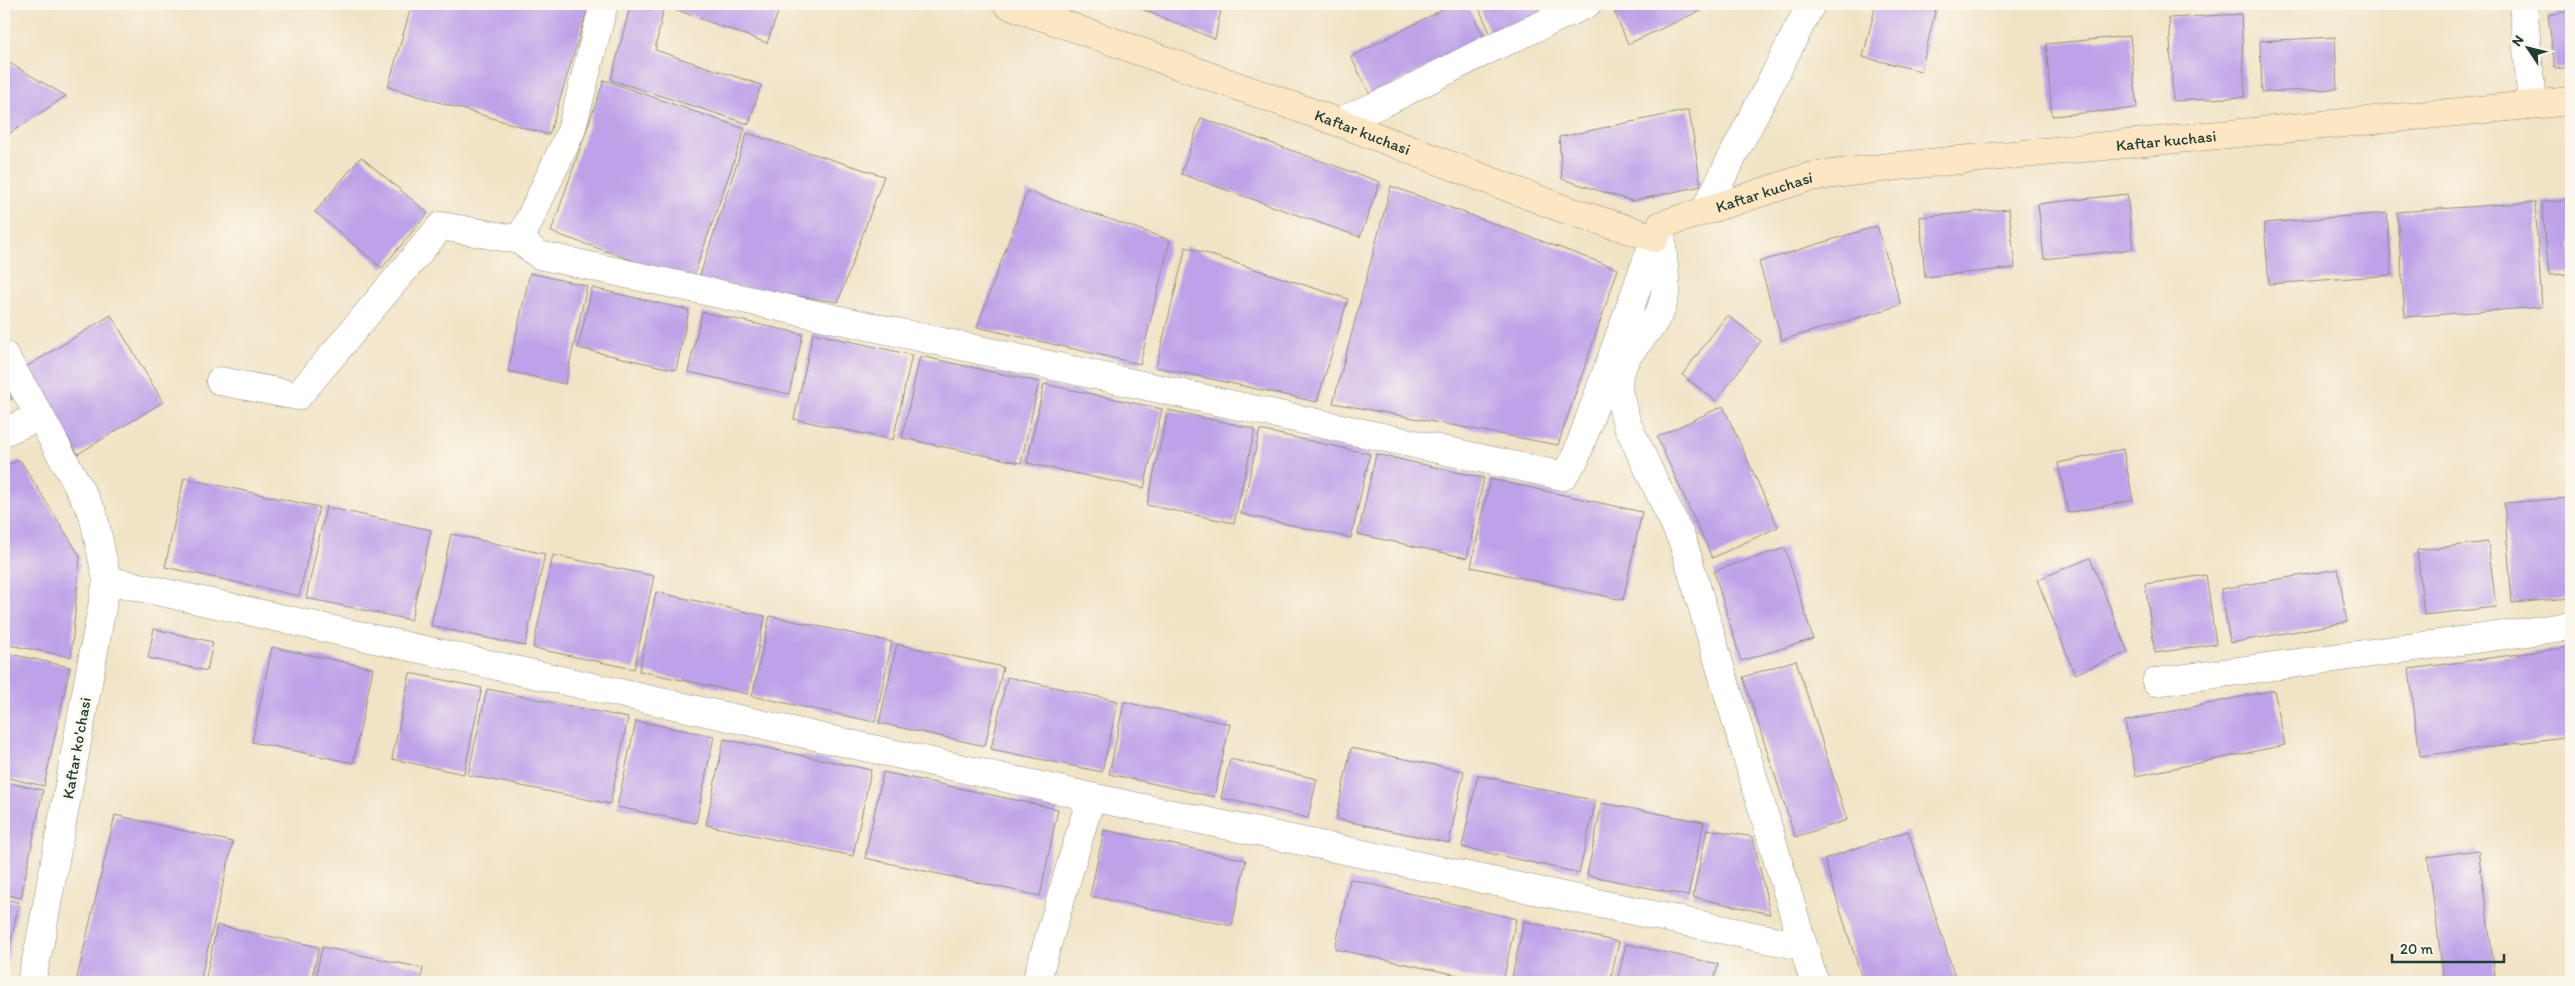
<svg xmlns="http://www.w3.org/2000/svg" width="2575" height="986" viewBox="0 0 2575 986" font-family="Itim,sans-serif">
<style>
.building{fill:#bda1e9}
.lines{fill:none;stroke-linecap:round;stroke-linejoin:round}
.street-casing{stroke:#88907c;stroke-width:29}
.secondary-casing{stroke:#88907c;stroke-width:29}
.street{stroke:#fff;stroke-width:28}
.secondary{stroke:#fce6c4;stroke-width:28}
.labels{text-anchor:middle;stroke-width:5;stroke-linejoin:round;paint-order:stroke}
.street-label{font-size:16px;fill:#1f3d34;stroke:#fbf7ec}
</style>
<rect width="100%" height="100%" fill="#fbf7ec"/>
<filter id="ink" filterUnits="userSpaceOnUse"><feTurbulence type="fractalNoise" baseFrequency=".02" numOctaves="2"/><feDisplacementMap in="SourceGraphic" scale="10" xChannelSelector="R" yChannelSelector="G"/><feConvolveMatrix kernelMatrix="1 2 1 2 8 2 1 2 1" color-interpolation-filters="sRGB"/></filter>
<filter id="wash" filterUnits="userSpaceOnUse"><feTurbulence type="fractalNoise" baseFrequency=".0096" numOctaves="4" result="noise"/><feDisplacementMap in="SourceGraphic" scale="20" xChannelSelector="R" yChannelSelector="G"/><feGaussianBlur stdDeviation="1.12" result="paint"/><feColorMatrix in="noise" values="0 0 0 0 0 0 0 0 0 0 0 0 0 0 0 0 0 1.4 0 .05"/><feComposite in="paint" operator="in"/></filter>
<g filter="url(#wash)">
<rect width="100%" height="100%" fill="#f1e3c5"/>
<g id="blocks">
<path class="building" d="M412 4H589L549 135 388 87Z
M660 4H781L767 43Z
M1129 4H1222L1215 39Z
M1453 4H1467L1484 37 1371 96 1351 57Z
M1477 4H1559L1491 35Z
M1611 4H1715L1628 44Z
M1876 4H1937L1921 71 1863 57Z
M630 7 663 11 655 50 761 85 749 124 611 80Z
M2571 11V67L2555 69 2548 15Z
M2241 14 2245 97 2173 101 2169 18Z
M2130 36 2137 108 2052 116 2046 44Z
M2335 37 2337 89 2262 92 2260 41Z
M4 60 66 96 4 137Z
M604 80 745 129 692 281 551 232Z
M1689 110 1701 186 1632 201 1562 179 1559 137Z
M1201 118 1380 182 1360 237 1181 174Z
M747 133 884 176 838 302 698 281Z
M361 157 428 213 382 268 315 212Z
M1391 186 1618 269 1558 445 1333 403Z
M1027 191 1170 240 1140 364 977 327Z
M2127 194 2133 249 2044 259 2038 204Z
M2571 199V274L2549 275 2542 202Z
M2535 202 2542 307 2405 317 2397 212Z
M2009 209 2015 268 1925 277 1920 217Z
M2387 213 2392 275 2269 284 2264 223Z
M1877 226 1901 305 1782 340 1759 262Z
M1186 247 1348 299 1317 402 1156 367Z
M530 273 587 286 565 384 508 371Z
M592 288 689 310 676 370 578 348Z
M702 312 803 334 789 394 688 372Z
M111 315 163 402 78 454 26 367Z
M1727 315 1761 341 1716 401 1682 375Z
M813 333 912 355 893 440 794 419Z
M920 356 1039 382 1021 463 902 438Z
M4 383 12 399 4 403Z
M1044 384 1162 409 1144 488 1027 463Z
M1723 406 1778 527 1712 558 1657 437Z
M1168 410 1255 429 1234 523 1147 505Z
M1260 430 1370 454 1351 538 1241 514Z
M2123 449 2133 500 2068 513 2058 463Z
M1376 454 1484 478 1467 558 1358 534Z
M20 460 80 556 71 657 4 644V466Z
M184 478 319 507 299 596 165 567Z
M1490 479 1642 512 1623 600 1471 567Z
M2569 498 2571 528V598L2512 603 2504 503Z
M326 507 431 530 411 620 306 598Z
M451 534 545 554 525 646 431 626Z
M2488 542 2496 607 2424 615 2417 550Z
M1785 548 1813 639 1741 661 1714 571Z
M553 555 654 576 634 669 533 648Z
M2090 558 2128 652 2075 674 2037 580Z
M2338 569 2347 622 2230 643 2221 589Z
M2206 575 2216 644 2155 653 2145 584Z
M656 592 765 616 748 694 639 671Z
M770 616 892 642 875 722 752 696Z
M154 629 213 642 207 671 148 658Z
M897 644 1003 667 985 746 879 723Z
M272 647 373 668 353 763 252 742Z
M2571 647V736L2420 756 2409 669Z
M6 653 70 667 44 786 4 777V663Z
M1796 660 1847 820 1795 837 1743 677Z
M410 673 482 688 464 774 392 759Z
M1007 677 1118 701 1102 772 991 749Z
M487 689 628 718 610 804 468 775Z
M2274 690 2285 745 2136 776 2125 721Z
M1124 702 1230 724 1214 797 1109 774Z
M636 721 714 736 696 823 617 807Z
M724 739 871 770 853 856 706 825Z
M1351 748 1464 771 1449 843 1336 819Z
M1230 759 1317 779 1308 818 1221 798Z
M883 772 1058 809 1040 896 865 858Z
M1478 775 1596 801 1579 873 1462 847Z
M4 782 43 790 21 898 4 894Z
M1602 803 1704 822 1688 896 1587 875Z
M115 815 233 842 200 982H76Z
M1707 829 1753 837 1770 914 1693 897Z
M1104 830 1246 860 1232 926 1090 896Z
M1908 831 1956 980 1947 982H1863L1824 859Z
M2478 850 2496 982H2444L2428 857Z
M1350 879 1516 919 1503 982H1491L1335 949Z
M4 899 19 902 5 970H4Z
M1524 921 1619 942 1610 982H1511Z
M217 925 319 947 311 982H205Z
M1626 944 1718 964 1714 982H1617Z
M322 947 423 968 420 982H315Z"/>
</g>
</g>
<g filter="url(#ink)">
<use href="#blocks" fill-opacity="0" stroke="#88907c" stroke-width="1"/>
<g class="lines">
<defs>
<path id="street" d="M604 4 571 131 520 240 539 255 1563 476 1575 459 1655 238
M2523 4 2532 104
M1338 122 1385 102 1485 51 1587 4
M1705 210 1811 4
M1661 233 1666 290 1661 310 1652 325 1628 354 1619 373 1618 391 1627 424 1683 542 1814 982
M4 355 40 416
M220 381 298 396 441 226 520 240
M4 432 40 416 93 514 107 580 40 942 31 982
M107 580 1091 797 1801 946
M2156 682 2571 626
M1036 982 1091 797"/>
<g id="secondary">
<path id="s1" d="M1007 4 1338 122 1561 208 1655 238 1661 225 1809 177 1898 166 2571 101"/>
</g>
</defs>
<use href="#street" class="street-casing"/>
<use href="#secondary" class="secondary-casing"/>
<use href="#street" class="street"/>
<use href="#secondary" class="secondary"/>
</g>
</g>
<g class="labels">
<g class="street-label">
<text dy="6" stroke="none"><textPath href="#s1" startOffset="378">Kaftar kuchasi</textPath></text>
<text dy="6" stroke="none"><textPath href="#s1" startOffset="1218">Kaftar kuchasi</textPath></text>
<text dy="6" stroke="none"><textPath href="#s1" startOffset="812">Kaftar kuchasi</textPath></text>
<text transform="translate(76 748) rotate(-80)" y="6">Kaftar ko'chasi</text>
</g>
</g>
<rect width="2575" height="986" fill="none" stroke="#fbf7ec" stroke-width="20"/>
<g transform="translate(2528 48) rotate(305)" stroke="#fbf7ec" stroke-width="4" paint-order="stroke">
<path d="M0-4L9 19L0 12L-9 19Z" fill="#1f3d34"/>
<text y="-8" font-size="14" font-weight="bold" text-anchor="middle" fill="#1f3d34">N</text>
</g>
<path d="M2392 954v8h112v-8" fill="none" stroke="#1f3d34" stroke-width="2.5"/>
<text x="2400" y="954" font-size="15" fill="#1f3d34" stroke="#fbf7ec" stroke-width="4" paint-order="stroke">20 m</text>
</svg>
